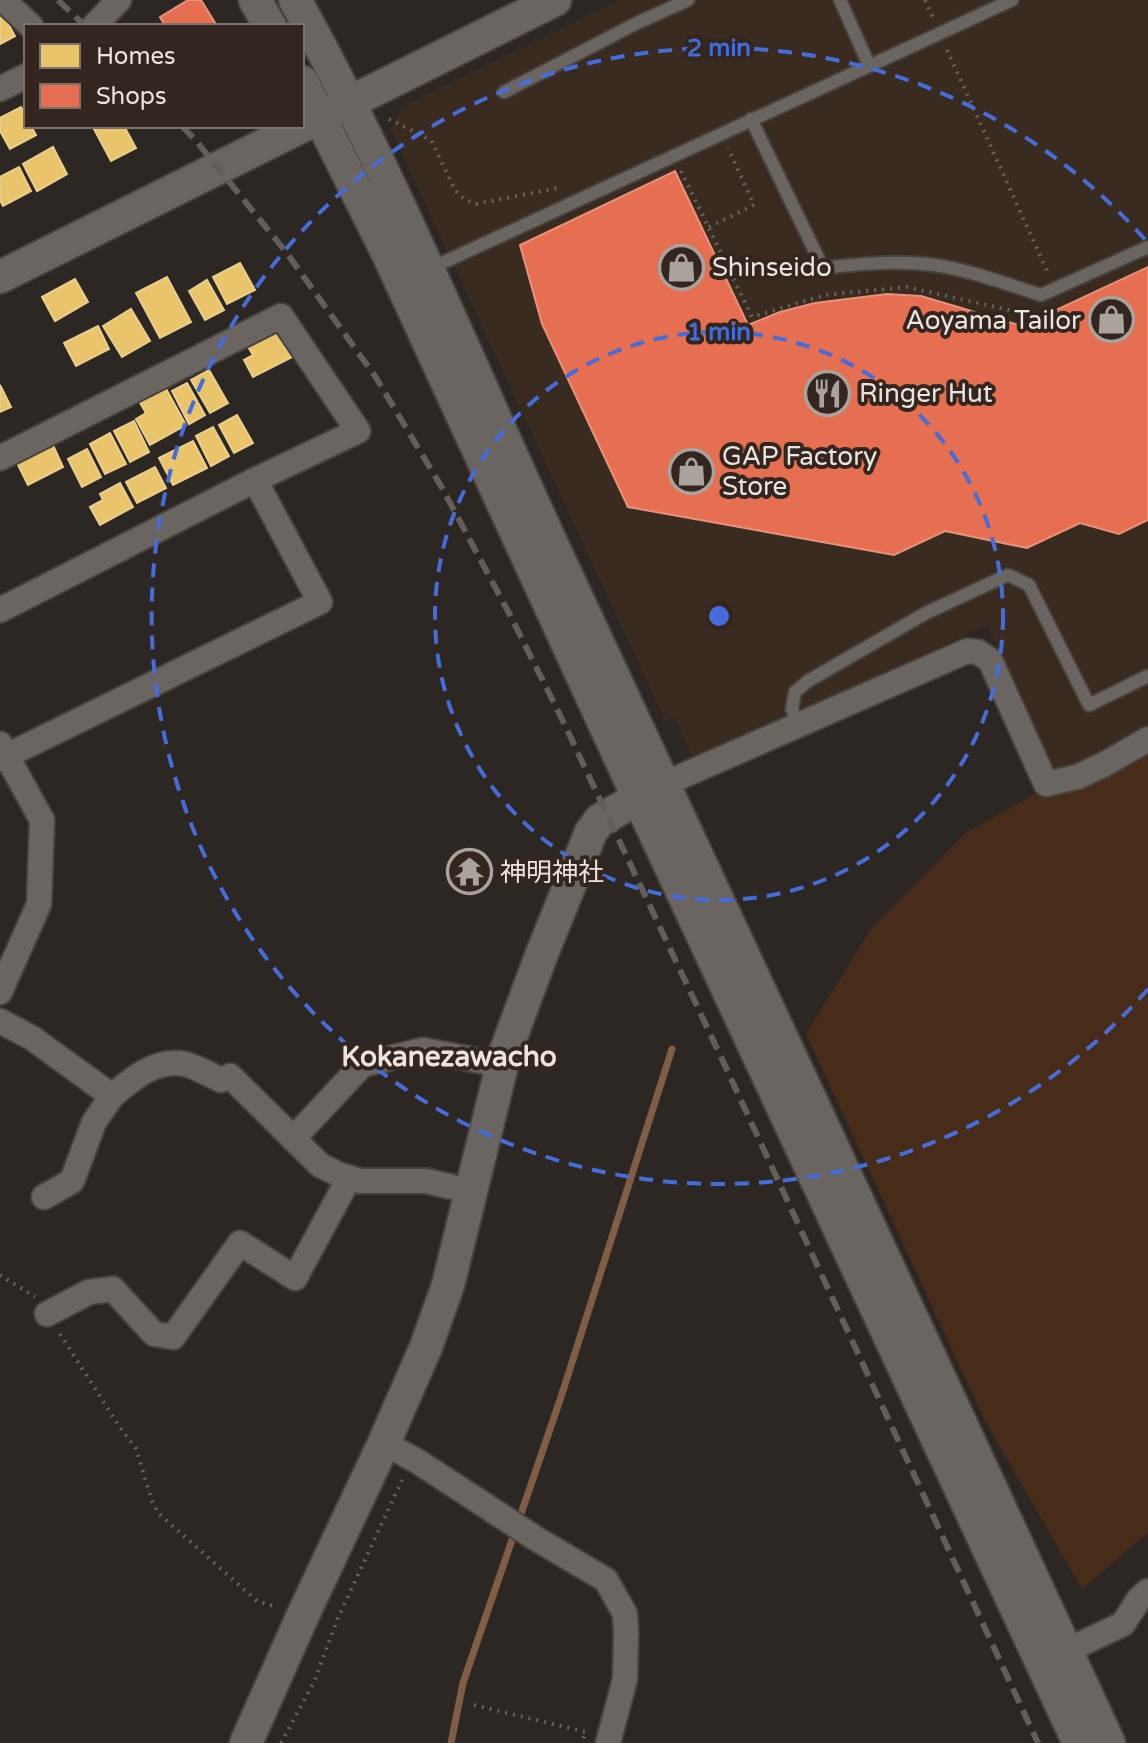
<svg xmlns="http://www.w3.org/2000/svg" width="1148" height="1743" viewBox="0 0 1148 1743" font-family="'Varela Round','Noto Sans JP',sans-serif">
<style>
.built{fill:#3a2b20}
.green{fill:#472d19}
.homes{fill:#e9c46a;stroke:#eace8d;stroke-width:2}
.shops{fill:#e76f51;stroke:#e8927b;stroke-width:2}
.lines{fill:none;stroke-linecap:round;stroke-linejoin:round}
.stream{stroke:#7f5e45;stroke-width:7}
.service-casing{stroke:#48423f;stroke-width:16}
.minor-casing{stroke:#48423f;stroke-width:28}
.tertiary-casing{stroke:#48423f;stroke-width:36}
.path{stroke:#67625f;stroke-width:4;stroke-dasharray:2 6;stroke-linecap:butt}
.service{stroke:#6a6561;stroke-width:12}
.minor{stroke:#6a6561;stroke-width:24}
.tertiary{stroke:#6a6561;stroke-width:32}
.rail{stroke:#635e5a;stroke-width:6;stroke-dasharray:16 8;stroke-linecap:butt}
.ring{fill:none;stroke:#466cd9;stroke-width:4;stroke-dasharray:14 10}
.labels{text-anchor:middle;stroke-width:8;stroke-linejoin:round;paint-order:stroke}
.poi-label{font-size:26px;fill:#ece4de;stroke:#32261e;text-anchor:start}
.neighbourhood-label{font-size:28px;font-weight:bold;fill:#ece4de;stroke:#32261e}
.centre{fill:#466cd9;stroke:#32261e;stroke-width:4}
.ring-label{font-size:24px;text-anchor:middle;font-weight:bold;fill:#466cd9;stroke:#32261e;stroke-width:8;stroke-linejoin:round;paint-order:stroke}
</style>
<rect width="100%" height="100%" fill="#2d2723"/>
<path class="built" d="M618 0H1148V727L1066 770 1052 765 987 625 695 761 674 717 665 720 391 130 402 107Z"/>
<path class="green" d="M1148 753V1533L1082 1589 985 1421 806 1034 871 929 966 833 1040 791Z"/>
<path class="homes" d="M0 9 15 36 0 44Z
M21 107 26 117V126H31L36 135 10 149 0 131V118Z
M101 126H124L136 148 111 161 94 129Z
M53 147 67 174 37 191 23 164Z
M19 167 31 191 3 206 0 200V177Z
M240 263 255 290 227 304 213 277Z
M167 277 191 322 160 338 136 293Z
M75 279 88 302 55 321 42 297Z
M207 280 224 310 205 320 189 291Z
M131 309 150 341 122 357 103 326Z
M98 326 109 349 76 366 64 343Z
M277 329 292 357 253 377 244 360 253 355 247 345Z
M209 370 228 403 210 413 191 380Z
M187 383 205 415 189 424 172 391Z
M0 385 11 407 0 412Z
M165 387 186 425 150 445 136 419 146 413 139 401Z
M237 415 253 443 234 453 219 425Z
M134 421 149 452 130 462 114 431Z
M213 427 229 456 211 466 196 436Z
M110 433 126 464 105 474 90 444Z
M193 441 207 468 173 485 159 458Z
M52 443 63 467 28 485 16 461Z
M87 449 101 477 82 487 68 459Z
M155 467 166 488 137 503 126 482Z
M120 483 133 507 100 525 90 507 103 500 100 494Z"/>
<path class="shops" d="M188 0H201L217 26H165L160 17Z
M675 171 748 325 780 312 815 303 887 294 921 296 1022 326 1148 267V520L1119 534 1080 523 1027 548 945 531 894 555 628 507 542 324 520 245Z"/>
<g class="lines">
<path class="stream" d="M451 1743 463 1683 560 1400 672 1049"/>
<defs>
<path id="service" d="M840 0 869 65
M504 92 637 23 688 0
M751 119 823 268C859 264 897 260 934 265 970 270 1006 284 1041 295L1148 247
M429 269 1012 0
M799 726 792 709 795 692 808 681 926 613 1008 575 1029 585 1089 705 1148 676"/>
<path id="minor" d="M3 0 31 26
M94 26 119 0
M0 89 26 76
M0 458 281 316 358 431 255 480 0 610
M0 744 42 820 39 904 0 992
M0 759 320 602 255 480
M664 784 967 651 978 652 990 660 1046 784 1077 777 1105 764 1148 739
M0 1021 32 1038 112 1096 94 1122 72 1181 44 1197
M112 1096C132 1079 156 1058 185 1064 197 1067 210 1075 221 1080L230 1076 320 1165 340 1175 360 1181H426L470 1191
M293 1139 362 1065 423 1050 502 1065
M47 1314 89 1292 113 1289 154 1334 173 1337 240 1243 295 1278 349 1178
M384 1443 417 1461 535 1538 606 1580 625 1614 626 1632 625 1679 608 1743
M1066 1651 1123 1624 1139 1599 1148 1591"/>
<path id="tertiary" d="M255 0 270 26
M295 0C397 183 474 378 563 568 746 959 927 1352 1109 1743
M302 82 388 254 639 799 1079 1743
M0 277 555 0
M246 1743 303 1615 384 1443 426 1347 448 1285 505 1053 541 956 591 832 600 820 657 788"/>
</defs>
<use href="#service" class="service-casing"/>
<use href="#minor" class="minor-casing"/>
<use href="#tertiary" class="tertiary-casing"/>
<path class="path" d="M925 0 934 20
M947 50 1049 275
M389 119 431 140 455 190 464 199 476 204 558 188
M681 171 752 317 825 295 907 287 1031 315 1038 312
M709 227 754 205 728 148
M0 1275 35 1297
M60 1334 119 1426 136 1449 152 1501 158 1513 257 1601 277 1607
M474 1705 586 1732 581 1743
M281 1743 314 1682 338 1618 402 1480"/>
<use href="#service" class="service"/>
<use href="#minor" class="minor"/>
<use href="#tertiary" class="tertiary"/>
<path class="rail" d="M58 0 85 26
M182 126 197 142 286 252 375 376 441 486 510 615 562 719 721 1057 1038 1743"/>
</g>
<g class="ring">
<circle cx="719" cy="616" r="284"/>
<path d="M1148 989A568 568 0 1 1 1148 243"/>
</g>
<defs>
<symbol id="shop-ring" viewBox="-11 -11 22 22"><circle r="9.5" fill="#32261e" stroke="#a9a29d" stroke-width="1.5"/><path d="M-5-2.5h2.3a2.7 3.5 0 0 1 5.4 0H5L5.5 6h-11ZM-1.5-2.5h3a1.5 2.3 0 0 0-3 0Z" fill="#a9a29d"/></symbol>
<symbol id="restaurant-ring" viewBox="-11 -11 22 22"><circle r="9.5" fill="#32261e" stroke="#a9a29d" stroke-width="1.5"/><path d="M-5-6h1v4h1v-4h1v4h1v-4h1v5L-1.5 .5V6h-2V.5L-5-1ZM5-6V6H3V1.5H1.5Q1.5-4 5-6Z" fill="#a9a29d"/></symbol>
<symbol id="temple-ring" viewBox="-11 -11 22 22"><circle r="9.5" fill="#32261e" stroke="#a9a29d" stroke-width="1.5"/><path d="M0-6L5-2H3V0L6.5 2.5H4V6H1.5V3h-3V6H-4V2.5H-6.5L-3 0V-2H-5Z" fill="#a9a29d"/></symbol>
</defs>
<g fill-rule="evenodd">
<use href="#shop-ring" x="656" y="242" width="51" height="51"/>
<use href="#shop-ring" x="1086" y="294" width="51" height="51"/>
<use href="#restaurant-ring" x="802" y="368" width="51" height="51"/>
<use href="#shop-ring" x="666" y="446" width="51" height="51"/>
<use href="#temple-ring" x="444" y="846" width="51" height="51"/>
</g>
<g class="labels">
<g class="poi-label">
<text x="712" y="276">Shinseido</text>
<text x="1081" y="329" text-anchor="end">Aoyama Tailor</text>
<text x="859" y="402">Ringer Hut</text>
<text x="722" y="465">GAP Factory<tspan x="722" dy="30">Store</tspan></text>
<text x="500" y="881">神明神社</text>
</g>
<g class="neighbourhood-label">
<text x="449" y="1066">Kokanezawacho</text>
</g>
</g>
<circle cx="719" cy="616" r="12" class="centre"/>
<g class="ring-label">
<text x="719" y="56">2 min</text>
<text x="719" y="340">1 min</text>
</g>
<rect x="24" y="24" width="280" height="104" fill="#32261e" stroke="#7c726b" stroke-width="2"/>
<rect x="40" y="44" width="40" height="24" fill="#e9c46a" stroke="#7c726b" stroke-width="2"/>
<text x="96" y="64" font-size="24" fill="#ece4de">Homes</text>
<rect x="40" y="84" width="40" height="24" fill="#e76f51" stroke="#7c726b" stroke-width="2"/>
<text x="96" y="104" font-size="24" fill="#ece4de">Shops</text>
</svg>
